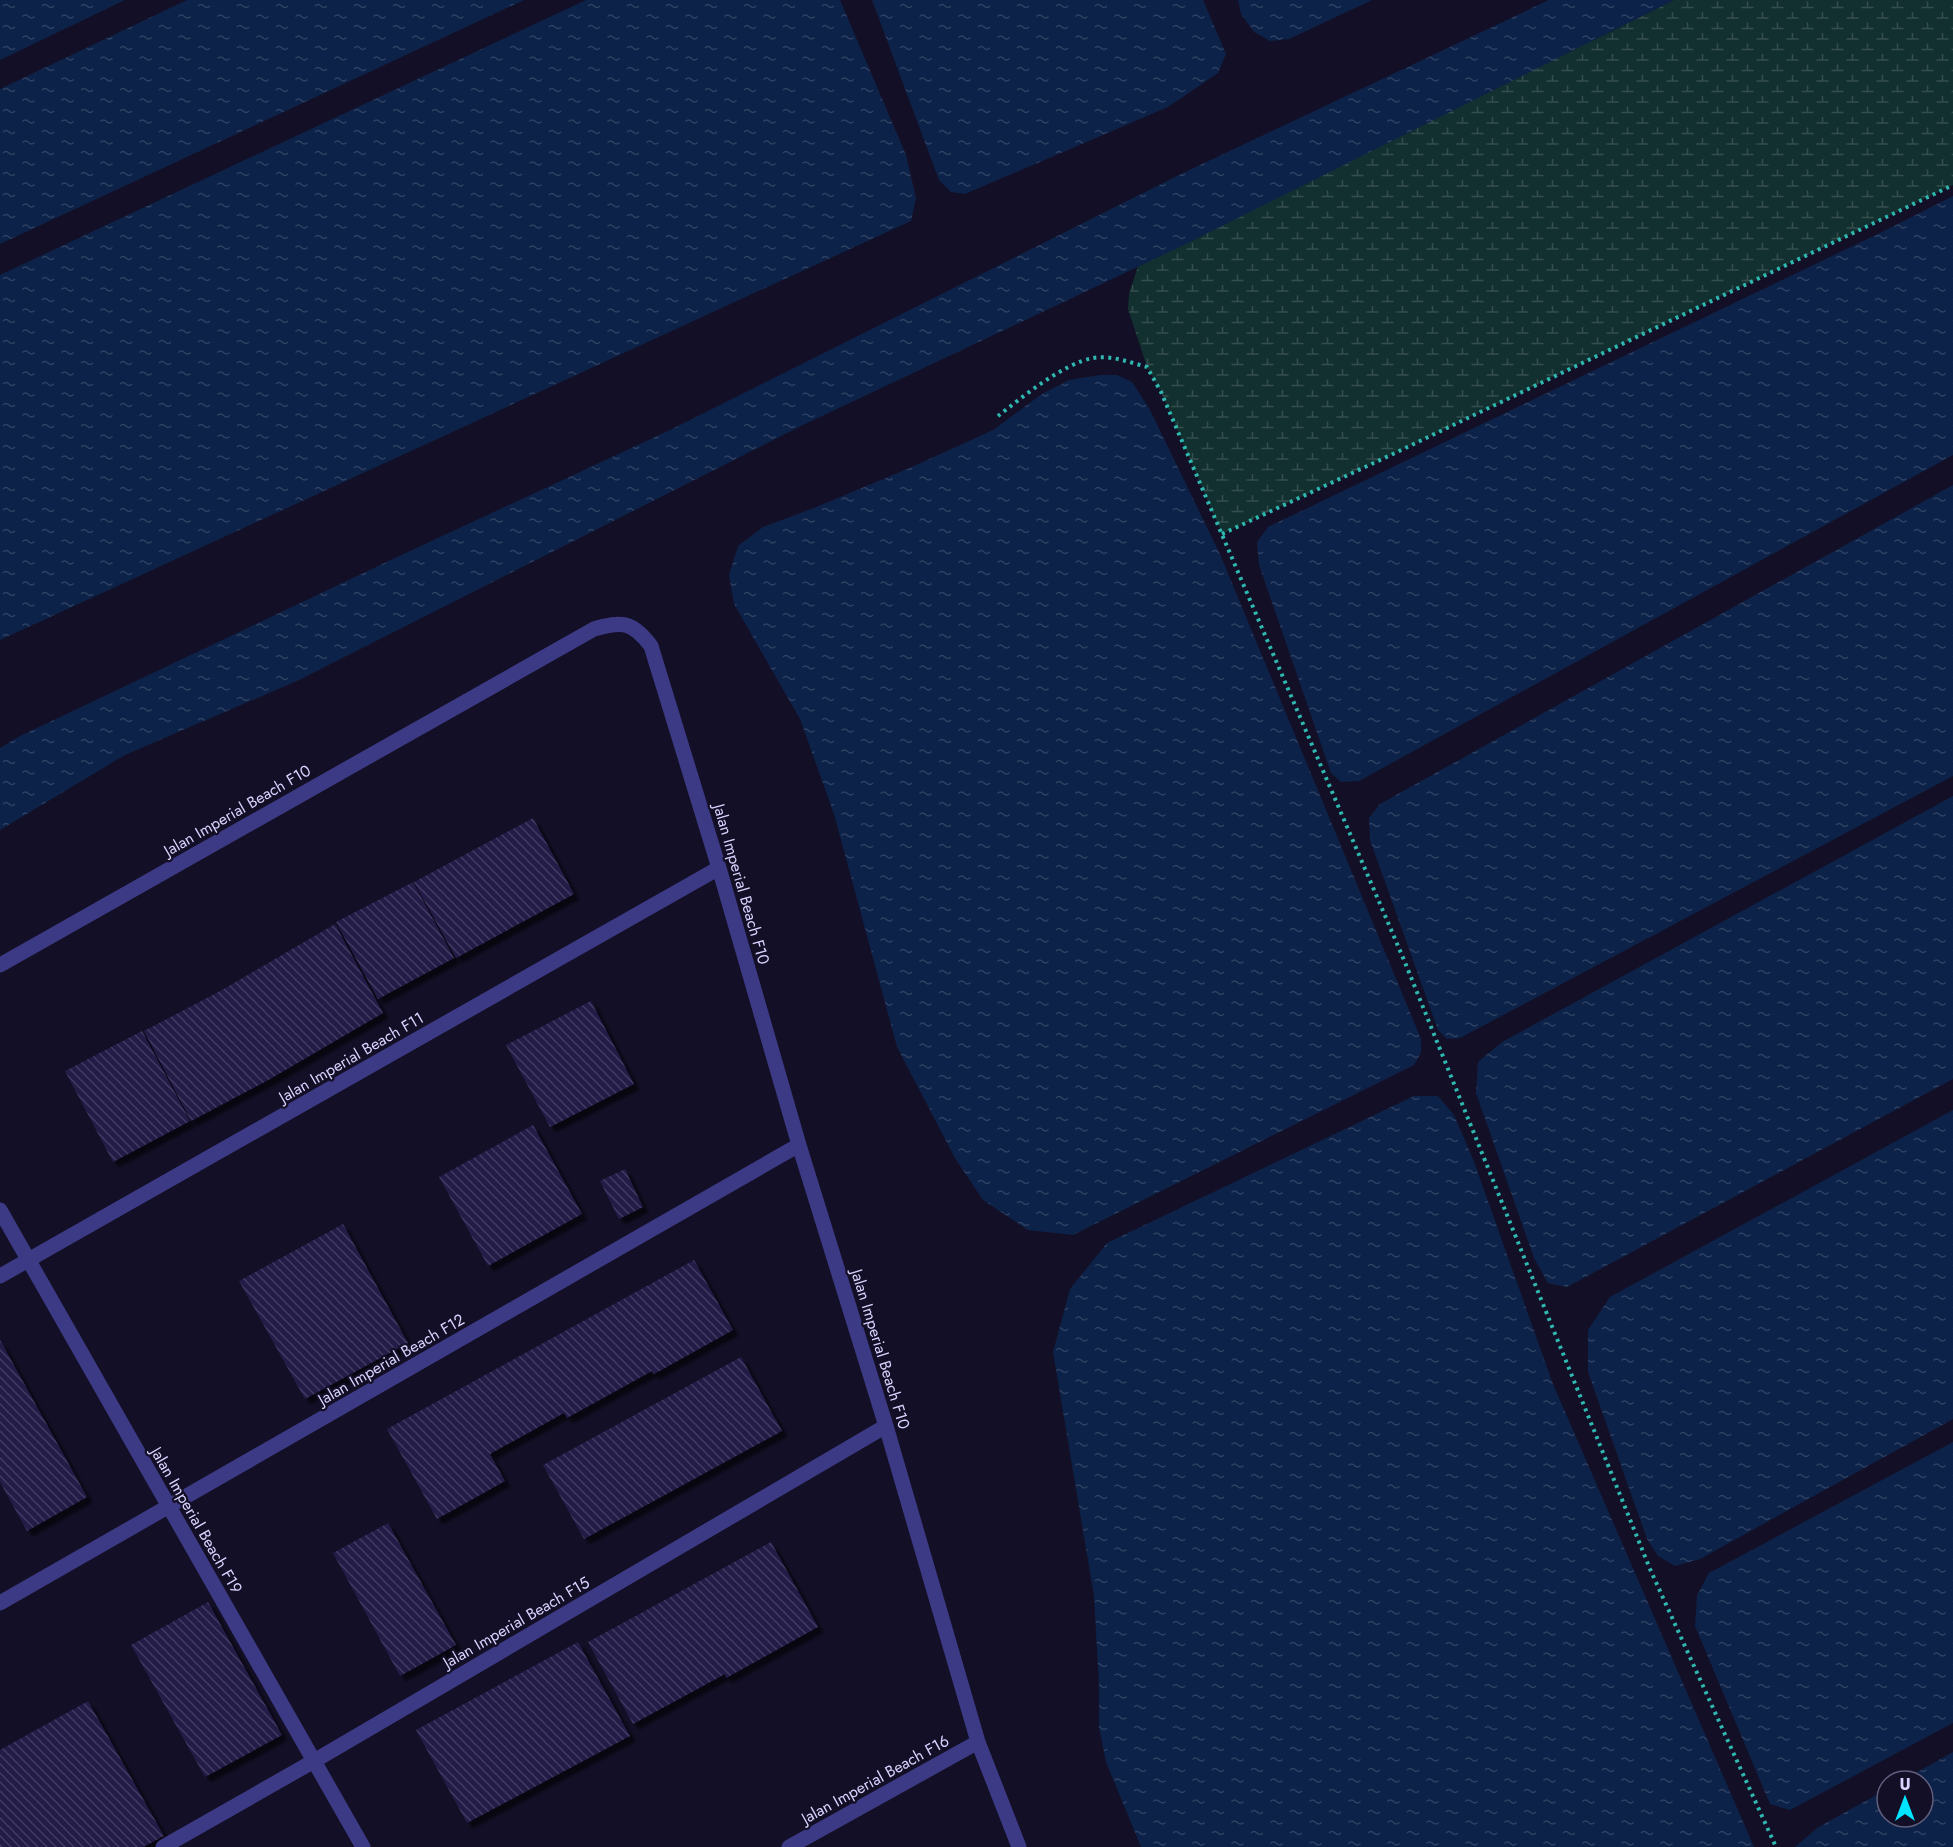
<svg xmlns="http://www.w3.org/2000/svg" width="1953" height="1847" viewBox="0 0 1953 1847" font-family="Jost,sans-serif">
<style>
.wetland{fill:url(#wetland-marsh)}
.water{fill:url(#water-ripples)}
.building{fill:url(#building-back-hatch);filter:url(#shadow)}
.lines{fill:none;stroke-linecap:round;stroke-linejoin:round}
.path{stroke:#2fb8b0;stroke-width:4;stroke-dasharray:3 4.5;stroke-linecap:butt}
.street{stroke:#3d3a85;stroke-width:15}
.labels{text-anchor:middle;stroke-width:4.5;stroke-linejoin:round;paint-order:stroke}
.street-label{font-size:16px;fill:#d9d4ff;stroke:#130f26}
</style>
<defs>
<pattern id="wetland-marsh" width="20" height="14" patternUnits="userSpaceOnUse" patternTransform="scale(1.5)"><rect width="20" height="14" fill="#12302f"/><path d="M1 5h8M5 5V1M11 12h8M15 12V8" fill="none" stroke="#344d4e"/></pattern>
<pattern id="water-ripples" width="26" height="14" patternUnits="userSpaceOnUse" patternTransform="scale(1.5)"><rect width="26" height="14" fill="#0c2248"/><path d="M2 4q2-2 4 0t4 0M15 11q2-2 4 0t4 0" fill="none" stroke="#2f4163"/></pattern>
<pattern id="building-back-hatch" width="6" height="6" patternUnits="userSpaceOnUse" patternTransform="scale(1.5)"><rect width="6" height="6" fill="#241b47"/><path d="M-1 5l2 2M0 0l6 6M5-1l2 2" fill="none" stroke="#433b63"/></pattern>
<filter id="shadow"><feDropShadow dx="5.5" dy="5.5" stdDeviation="1.5" flood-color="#0009"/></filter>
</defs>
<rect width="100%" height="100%" fill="#130f26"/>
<path class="wetland" d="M1674 0H1953V185L1395 453 1222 534 1161 392 1147 367 1128 309 1129 294 1138 266Z"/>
<path class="water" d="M0 0H125L0 60Z
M187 0H524L0 244V89Z
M586 0H840L906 155 916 198 911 221 0 640V275Z
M872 0H1203L1226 54 1218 73 1168 107 965 194 951 192 939 180Z
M1238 0H1372L1289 39 1270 41 1254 32 1241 14Z
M1549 0H1674L1182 246 803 425 299 680 125 755 0 830V748L18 737 395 558 670 430 1181 174Z
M1953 196V455L1359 781 1341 782 1331 773 1259 565 1257 542 1268 527 1884 231Z
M1100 375H1117L1132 382 1149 408 1220 554 1421 1039V1053L1414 1065 1073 1235 1028 1230 983 1200 955 1158 897 1047 834 814 800 719 734 604 729 575 738 546 763 527 814 508 912 467 993 430 1042 394 1069 380Z
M1953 485V776L1460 1038 1447 1039 1438 1030 1370 840 1369 818 1380 804Z
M1953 796V1079L1567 1287 1548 1283 1534 1258 1476 1093 1478 1062 1502 1042Z
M1414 1096H1438L1454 1115 1473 1159 1553 1384 1754 1847H1141L1106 1762 1099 1727V1686L1094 1596 1053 1352 1070 1289 1107 1243Z
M1953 1110V1419L1700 1559 1675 1566 1658 1556 1647 1539 1588 1372V1330L1610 1297Z
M1953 1442V1723L1790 1810 1770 1804 1695 1626 1697 1595 1709 1573Z
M1953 1752V1847H1795L1817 1828 1887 1789V1817H1923V1781H1901Z"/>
<path class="building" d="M533 818 574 894 456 958 414 882Z
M413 882 454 958 378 999 336 922Z
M335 924 383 1013 270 1079 191 1121 144 1031 222 990Z
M591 1001 634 1084 550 1127 506 1045Z
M142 1031 190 1121 113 1162 65 1071Z
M533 1125 582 1214 488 1266 439 1177Z
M625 1169 643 1207 619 1219 600 1181Z
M343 1224 408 1343 305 1399 239 1281Z
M694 1260 733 1330 654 1374 652 1371 567 1418 564 1413 490 1454 505 1481 437 1519 387 1429Z
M0 1340 87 1497 27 1531 0 1482Z
M741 1357 782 1431 584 1539 543 1465Z
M388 1523 456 1645 400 1676 333 1553Z
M771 1542 818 1627 726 1678 725 1674 633 1724 588 1642Z
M208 1602 282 1735 205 1777 131 1645Z
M578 1642 630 1736 467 1823 416 1730Z
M88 1701 164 1836 143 1847H0V1750Z"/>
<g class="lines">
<path class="path" d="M998 416C1021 398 1064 363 1093 358 1111 355 1129 362 1147 367L1161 392 1404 960 1650 1569 1776 1847
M1222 534 1395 453 1953 185"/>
<path class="street" d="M0 965 594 629C622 621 632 621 651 646L719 868 799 1145 886 1426 978 1742 1019 1847
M0 1210 363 1847
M0 1276 719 868
M0 1603 799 1145
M163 1847 314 1761 886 1426
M789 1847 978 1742"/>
</g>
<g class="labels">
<g class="street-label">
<text transform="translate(237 810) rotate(-30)" y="6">Jalan Imperial Beach F10</text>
<text transform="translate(742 884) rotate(74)" y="6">Jalan Imperial Beach F10</text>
<text transform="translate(351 1057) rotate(-30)" y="6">Jalan Imperial Beach F11</text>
<text transform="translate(881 1349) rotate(73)" y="6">Jalan Imperial Beach F10</text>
<text transform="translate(391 1359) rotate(-30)" y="6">Jalan Imperial Beach F12</text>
<text transform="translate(197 1520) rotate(60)" y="6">Jalan Imperial Beach F19</text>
<text transform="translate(516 1622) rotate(-30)" y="6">Jalan Imperial Beach F15</text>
<text transform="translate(875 1779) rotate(-29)" y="6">Jalan Imperial Beach F16</text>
</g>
</g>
<g transform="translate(1905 1799)"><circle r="28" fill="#130f26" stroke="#625e7d" stroke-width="1.5"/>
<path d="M0-4.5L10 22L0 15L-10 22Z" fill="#00e5ff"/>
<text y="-9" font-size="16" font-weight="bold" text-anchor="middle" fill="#d9d4ff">U</text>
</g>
</svg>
